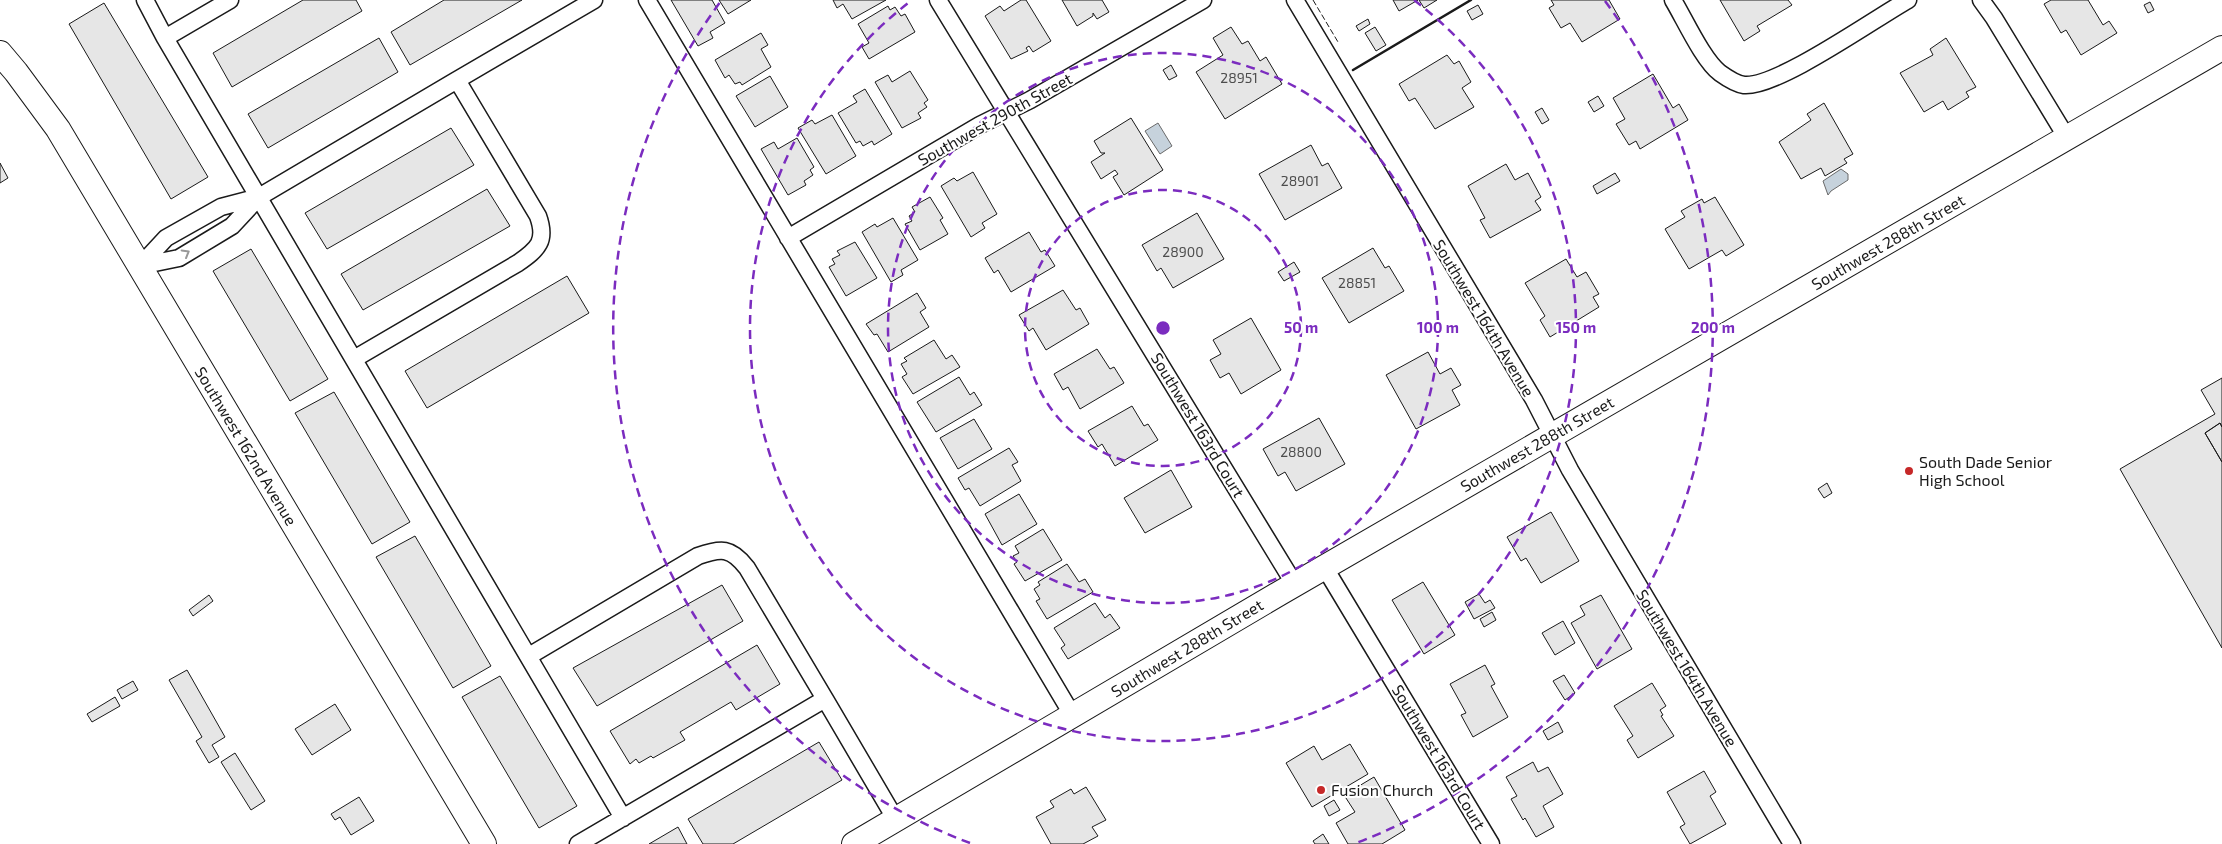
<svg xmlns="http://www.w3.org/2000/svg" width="2222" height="844" viewBox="0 0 2222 844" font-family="'Exo 2',sans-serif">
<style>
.water{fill:#c6d2dc;stroke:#6a6a6a}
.building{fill:#e6e6e6;stroke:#1a1a1a}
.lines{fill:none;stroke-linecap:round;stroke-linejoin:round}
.street-casing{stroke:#1a1a1a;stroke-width:19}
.secondary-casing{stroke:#1a1a1a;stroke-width:26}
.street{stroke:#fff;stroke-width:16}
.secondary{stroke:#fff;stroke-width:24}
.fence{stroke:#1a1a1a;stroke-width:1;stroke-dasharray:6 2.5;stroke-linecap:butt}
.wall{stroke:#1a1a1a;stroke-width:2.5}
.oneway{stroke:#989898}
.ring{fill:none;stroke:#7b2cbf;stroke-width:2.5;stroke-dasharray:9 6}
.poi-dot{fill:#c62828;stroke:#fff;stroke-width:2}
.labels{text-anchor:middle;stroke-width:4;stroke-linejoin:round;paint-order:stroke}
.number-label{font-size:14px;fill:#4d4d4d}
.street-label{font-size:16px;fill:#1a1a1a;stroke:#fff}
.poi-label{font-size:16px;fill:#1a1a1a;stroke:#fff;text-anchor:start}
.centre{fill:#7b2cbf;stroke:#fff;stroke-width:2.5}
.ring-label{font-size:15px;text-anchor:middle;font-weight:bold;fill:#7b2cbf;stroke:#fff;stroke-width:4;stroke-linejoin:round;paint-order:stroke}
</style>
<rect width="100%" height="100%" fill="#fff"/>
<path class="water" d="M1158 123 1172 146 1160 154 1145 131Z
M1841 169 1848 174V180L1831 191 1828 195 1823 181Z"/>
<path class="building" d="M303 0H356L362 11 232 87 213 53Z
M444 0H522L410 65 391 32Z
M671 0H712L725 23 710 32 713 38 698 46Z
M719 0H751L728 14Z
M833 0H886L852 19 843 4 837 8Z
M1021 0H1026L1051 41 1033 52 1029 46 1026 48 1028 51 1011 59 985 16 1000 6 1004 11Z
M1062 0H1102L1109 12 1097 19 1093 13V16L1077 26Z
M1393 0H1418L1399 11Z
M1419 0H1437L1424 8Z
M1551 0H1609L1620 19 1582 42 1570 23 1561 28 1549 8 1554 5Z
M1720 0H1788L1792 5 1757 26 1760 31 1744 41Z
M2051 0H2088L2103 25 2109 21 2117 33 2081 55 2066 30 2061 33 2044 4Z
M2150 2 2154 10 2148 13 2144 5Z
M104 3 208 177 171 199 69 24Z
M1478 5 1483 14 1472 20 1467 11Z
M888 6 890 10 895 7 901 16 905 14 915 32 869 59 862 47 869 43 858 24Z
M1368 19 1370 24 1359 31 1356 26Z
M1231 27 1242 44 1248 41 1260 61 1266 57 1282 84 1225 119 1196 72 1223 55 1213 38Z
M1375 27 1386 45 1376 51 1365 33Z
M761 33 768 45 761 49 771 67 742 85 740 82 735 84 729 75 725 78 715 60Z
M379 38 398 72 268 148 248 114Z
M1946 38 1976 87 1966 92 1969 97 1948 110 1943 101 1924 112 1900 73 1933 55 1930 49Z
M1447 55 1454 64 1459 61 1471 82 1462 88 1474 107 1435 129 1415 98 1409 101 1399 84Z
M1171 65 1177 76 1169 80 1163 70Z
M910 71 928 100 924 103 927 107 918 113 921 118 902 128 875 82 888 75 892 82Z
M1653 74 1673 108 1679 104 1688 120 1640 149 1636 141 1629 145 1616 124 1625 119 1613 98Z
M770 76 788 107 755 127 736 96Z
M865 89 892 134 874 145 872 141 863 146 860 141 856 143 838 113 857 102 853 96Z
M1598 96 1604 106 1594 112 1588 102Z
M1824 103 1853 154 1844 159 1847 163 1825 176 1821 168 1801 179 1779 142 1811 120 1807 114Z
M1542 108 1549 120 1542 124 1535 112Z
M832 115 856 156 826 174 798 128 812 120 815 124Z
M1131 118 1163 170 1124 195 1113 177 1118 174 1115 170 1101 179 1091 162 1105 153H1101L1094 141Z
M451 128 474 165 327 249 305 213Z
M797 138 814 167 810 170 813 175 804 181 806 185 788 195 761 149 774 142 778 149Z
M1311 145 1322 166 1328 163 1342 188 1285 220 1259 174Z
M0 163 8 178 0 183Z
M1506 164 1515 180 1528 173 1541 197 1535 201 1541 210 1490 238 1480 220 1485 218 1468 186Z
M973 172 997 214 982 223 985 228 971 237 941 186 954 178 957 181Z
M1615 173 1620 181 1597 194 1593 186Z
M487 189 510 226 363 310 341 274Z
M930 197 943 218 940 220 948 234 920 250 905 224 912 221 909 216 915 212 912 207Z
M1715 197 1744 245 1726 256 1722 250 1689 269 1665 229 1685 217 1681 211 1702 199 1704 203Z
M1197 213 1224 259 1173 288 1161 268 1157 271 1142 245Z
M893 218 918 260 901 270 903 275 891 282 862 232 875 224 877 227Z
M1029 232 1041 252 1045 250 1055 266 1011 292 998 270 994 273 985 258Z
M855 242 877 278 846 296 829 267 835 264 832 259 840 255 837 251Z
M1373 248 1385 268 1389 266 1404 291 1349 323 1322 278Z
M251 249 328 379 290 401 213 271Z
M1566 259 1577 277 1586 272 1599 294 1593 297 1599 307 1550 337 1540 320 1545 316 1525 283Z
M1294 262 1300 272 1284 281 1278 272Z
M567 276 589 313 427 408 405 371Z
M1063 290 1076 310 1080 308 1089 324 1046 350 1033 328 1029 331 1019 315Z
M917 293 926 308 920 312 929 327 888 352 877 334 874 335 866 324Z
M1251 318 1281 370 1241 394 1229 373 1220 378 1210 360 1221 354 1213 340Z
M934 340 946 359 952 355 960 367 913 394 902 377 907 374 901 364 907 361 904 358Z
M1097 349 1110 369 1114 367 1124 383 1080 409 1068 387 1063 390 1054 374Z
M1428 352 1440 374 1451 368 1461 385 1452 390 1460 405 1416 429 1386 375Z
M959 377 970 395 974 392 982 405 936 432 917 402Z
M2222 378V427L2220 423 2205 433 2222 462V648L2120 469 2215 414 2201 390Z
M334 392 410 522 372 544 295 413Z
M1132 406 1144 426 1148 424 1158 440 1115 466 1102 444 1098 447 1088 431Z
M1319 418 1345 464 1296 491 1285 472 1278 476 1263 449Z
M974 419 992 449 958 469 940 438Z
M2220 423 2222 427V462L2205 433Z
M1009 448 1018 462 1012 465 1021 481 980 506 969 488 965 490 958 478Z
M1171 470 1192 507 1145 533 1124 498Z
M1827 483 1832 493 1824 498 1818 489Z
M1019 494 1037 524 1002 545 985 514Z
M1551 512 1579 561 1541 583 1526 558 1521 561 1507 537Z
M1043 529 1062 560 1025 581 1014 564 1017 562 1013 556 1019 553 1015 546Z
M415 536 491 666 453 688 376 557Z
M1067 564 1079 582 1085 579 1093 592 1047 619 1036 601 1040 599 1034 589 1040 585 1038 582Z
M1423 582 1455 635 1424 654 1392 600Z
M722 585 743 621 597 706 573 668Z
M1479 594 1485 603 1490 600 1495 608 1474 619 1465 602Z
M209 595 213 601 193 616 189 610Z
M1601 595 1632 649 1597 669 1571 623 1585 615 1580 606Z
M1095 603 1105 618 1110 614 1120 628 1068 659 1061 648 1065 645 1054 628Z
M1492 612 1496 620 1484 627 1480 619Z
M1563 621 1575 643 1555 655 1542 633Z
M757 645 780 684 736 710 731 702 680 732 685 740 653 758 651 756 639 763 636 759 630 764 610 731Z
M1485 665 1495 684 1491 686 1508 717 1473 737 1461 715 1466 713 1450 684Z
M187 670 225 737 212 745 219 757 209 763 196 741 202 737 169 680Z
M1564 675 1575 693 1565 700 1553 681Z
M500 676 577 806 539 828 462 697Z
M133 681 138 690 122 699 117 690Z
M1652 683 1666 706 1660 710 1663 715 1661 716 1674 736 1638 758 1627 740 1633 736 1614 706Z
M115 697 120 706 92 722 87 714Z
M335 704 351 730 312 755 295 729Z
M1558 722 1563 732 1548 740 1543 731Z
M819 742 842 780 733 844H703L688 819Z
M1350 744 1368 774 1312 807 1286 763 1314 746 1322 760Z
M235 753 265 801 251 810 221 762Z
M1533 762 1538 772 1548 767 1563 794 1543 806 1554 827 1536 837 1525 818 1523 820 1511 799 1517 796 1506 777Z
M1704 771 1716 792 1710 796 1726 824 1690 844 1680 827 1685 824 1667 792Z
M1374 777 1405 830 1382 844H1348L1336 823 1355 812 1344 795Z
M1086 787 1106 820 1092 827 1098 836 1083 844H1051L1036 817 1054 807 1050 801 1071 789 1074 794Z
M359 797 374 821 351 835 340 817 335 820 331 814Z
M1334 800 1340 810 1329 816 1324 806Z
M678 827 687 844H649Z
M1323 834 1329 844H1315L1313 841Z"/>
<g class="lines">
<defs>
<path id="street" d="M145 0 165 38 623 818
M647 0 1073 716
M938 0 1295 585
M1295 0 1534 400 1570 470 1792 844
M1673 0C1685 20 1703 60 1720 73 1727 78 1736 84 1744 85 1777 88 1874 19 1908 0
M1981 0 1994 18 2067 138
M165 38 230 0
M457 80 594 0
M788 238 980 125 1030 100 1203 0
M140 266 166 238 221 207 259 197 457 80 538 216C547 241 538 249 518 263L354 359
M140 266 179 258 232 226 259 197
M1325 568 1491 844
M529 656 698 556C721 548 731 547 747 568L825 699
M578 844 825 699 896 820"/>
<path id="secondary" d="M0 53 16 72 58 129 484 844
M854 844 1280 593 2222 48"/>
</defs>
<use href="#street" class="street-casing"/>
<use href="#secondary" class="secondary-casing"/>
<use href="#street" class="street"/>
<use href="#secondary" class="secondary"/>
<path class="fence" d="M1313 0 1338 42"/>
<path class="wall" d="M1353 70 1471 0"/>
</g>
<defs><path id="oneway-chevron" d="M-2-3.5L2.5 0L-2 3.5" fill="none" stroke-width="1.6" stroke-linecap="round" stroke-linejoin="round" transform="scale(1.25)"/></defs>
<use class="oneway" href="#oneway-chevron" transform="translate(186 253) rotate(-30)"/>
<g class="ring">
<circle cx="1163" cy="328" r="138"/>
<circle cx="1163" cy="328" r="275"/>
<path d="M1414 0A413 413 0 1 1 912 0"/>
<path d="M970 843A550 550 0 0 1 721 1M1605 1A550 550 0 0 1 1356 843"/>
</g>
<g class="poi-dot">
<circle cx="1909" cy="471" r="5"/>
<circle cx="1321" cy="790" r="5"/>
</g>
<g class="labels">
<g class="number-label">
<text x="1239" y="83">28951</text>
<text x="1300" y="186">28901</text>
<text x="1183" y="257">28900</text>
<text x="1357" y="288">28851</text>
<text x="1301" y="457">28800</text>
</g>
<g class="street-label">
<text transform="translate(995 119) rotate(-29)" y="6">Southwest 290th Street</text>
<text transform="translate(1888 242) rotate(-30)" y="6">Southwest 288th Street</text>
<text transform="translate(1484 318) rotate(59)" y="6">Southwest 164th Avenue</text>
<text transform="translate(1198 425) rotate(59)" y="6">Southwest 163rd Court</text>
<text transform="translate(1537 444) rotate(-30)" y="6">Southwest 288th Street</text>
<text transform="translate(246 446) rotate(59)" y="6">Southwest 162nd Avenue</text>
<text transform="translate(1187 648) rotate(-31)" y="6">Southwest 288th Street</text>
<text transform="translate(1687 668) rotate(59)" y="6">Southwest 164th Avenue</text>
<text transform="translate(1439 757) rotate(59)" y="6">Southwest 163rd Court</text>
</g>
<g class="poi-label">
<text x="1919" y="468">South Dade Senior<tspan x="1919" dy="18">High School</tspan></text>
<text x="1331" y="796">Fusion Church</text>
</g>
</g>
<circle cx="1163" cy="328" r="8" class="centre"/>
<g class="ring-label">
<text x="1301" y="333">50 m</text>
<text x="1438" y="333">100 m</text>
<text x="1576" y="333">150 m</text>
<text x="1713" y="333">200 m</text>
</g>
</svg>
